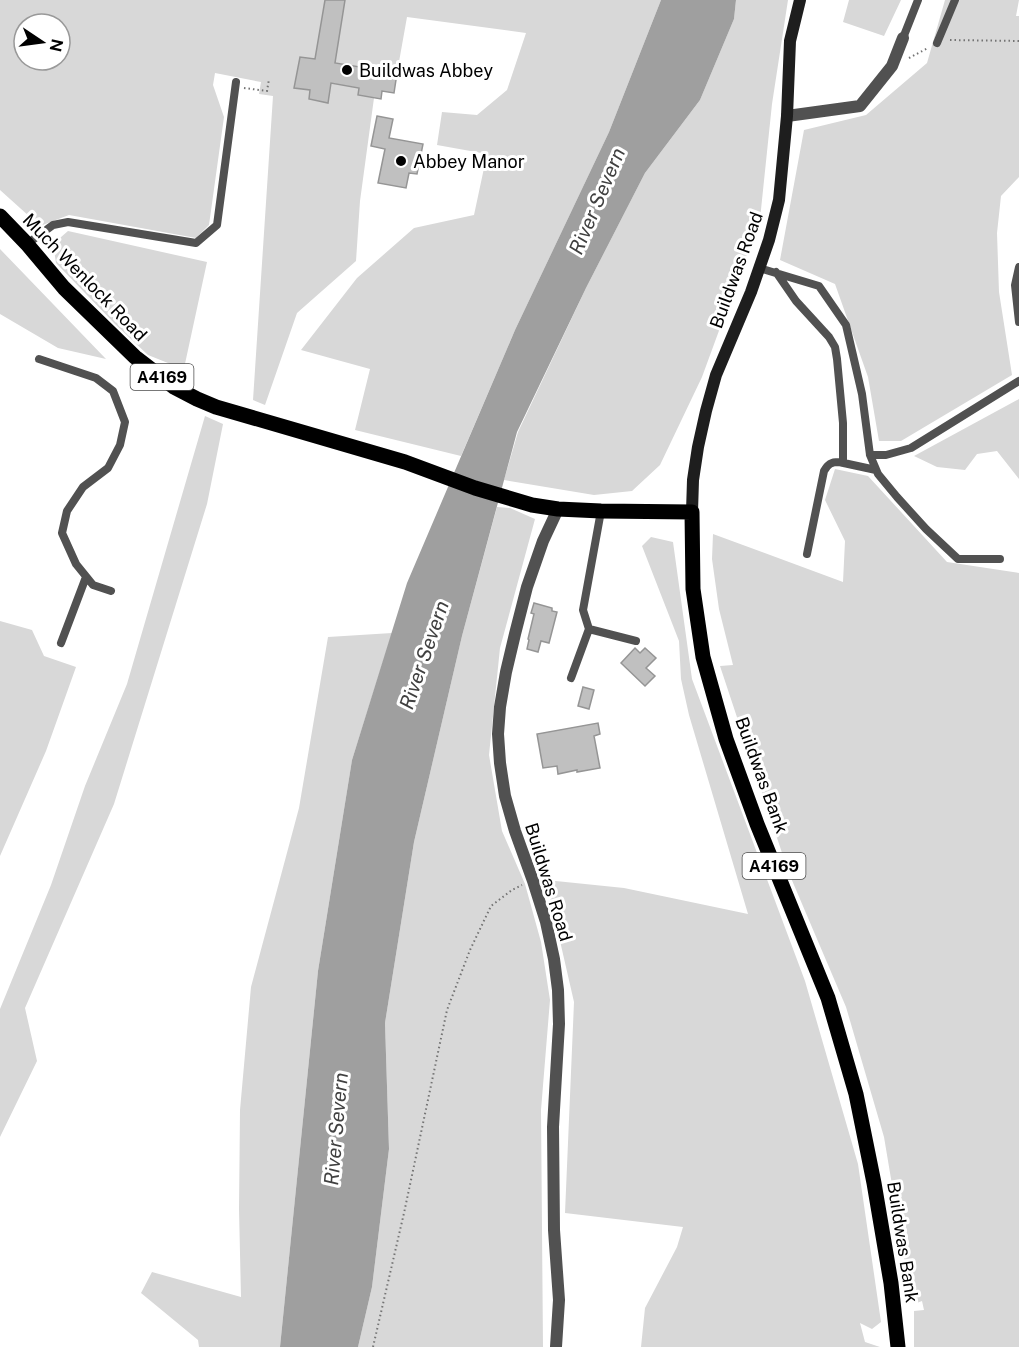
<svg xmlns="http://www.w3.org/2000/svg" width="1019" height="1347" font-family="'Public Sans',sans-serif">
<rect width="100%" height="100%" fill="#fff"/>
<path fill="#d8d8d8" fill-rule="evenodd" d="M0,0H661L609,132L515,330L461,456L355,430L370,369L301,350L357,278L414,228L474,215L487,154L437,145L442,112L477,115L507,90L526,33L407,17L397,73L335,63L330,79L331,83L359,88L374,98L360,201L356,261L297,313L265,405L253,400L273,96L259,94L261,82L215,73L213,85L224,117L209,225L196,238L69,215L40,226L0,190ZM24,24H60V60H24Z
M736,0H788L772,104L760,219L702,377L660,465L632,491L594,495L504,480L518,432L586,288L645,173L700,100L734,19Z
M849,0H901L884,36L843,22Z
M945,0H1019L1016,16H1019V177L1001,196L997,233L999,292L1012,375L901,441H879L868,377L835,284L780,260L804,130L866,115L927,63Z
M68,231L207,262L183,373L168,363L148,355L115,324L56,263L53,244Z
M0,249L106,359L58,348L0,314Z
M1019,399V479L997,451L977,454L965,470L937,467L914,456Z
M205,416L223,424L207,504L114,804L25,1008L37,1061L0,1137V1009L51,885L85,786L127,684Z
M835,469L868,476L947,562L1019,573V1347H914V1311L924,1310L922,1301L914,1304L911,1298L884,1137L846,1007L788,871L720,666L733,665L719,609L712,559L713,534L843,582L845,541L825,500Z
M497,507L510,508L535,519L500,648L489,755L502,831L525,884L541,942L550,1000L541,1110L543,1347H358L372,1287L389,1149L385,1023L414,842L462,636Z
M651,537L673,542L692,679L805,981L858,1164L881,1322L872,1329L860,1323L865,1342L880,1347H641L645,1308L677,1247L683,1227L565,1213L574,1002L546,880L624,888L748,914L689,715L681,679L679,641L642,546Z
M0,621L32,630L44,656L76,667L46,751L0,856Z
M392,633L352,760L318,971L280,1347H199L198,1340L141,1293L152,1272L241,1297L239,1209L240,1110L251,987L299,808L328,637Z"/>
<path fill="#9f9f9f" d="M661,0H736L734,19L700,100L645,173L586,288L517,432L462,636L414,842L385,1023L389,1149L372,1287L358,1347H280L318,971L352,760L407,583L515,330L609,132Z"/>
<path fill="#c0c0c0" stroke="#959595" stroke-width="1.5" d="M325,0H345L335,63L397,73L394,93L382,91L381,99L358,95L359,88L331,83L328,103L309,99L310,90L294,88L300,57L315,59Z
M377,116L393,119L389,138L423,144L417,174L409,173L406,188L378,183L385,149L371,146Z
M534,603L552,608V611L557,612L549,643L541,641L538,652L527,649L529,640L528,639L534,614L531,613Z
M635,648L640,653L645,648L656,658L646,668L655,676L645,686L621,663Z
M583,687L594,690L589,709L578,706Z
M598,723L600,734L594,736L600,768L577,772V770L558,774L557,766L543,768L537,734Z"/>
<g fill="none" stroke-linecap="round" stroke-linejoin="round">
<path stroke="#737373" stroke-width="2" stroke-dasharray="1.5 3" stroke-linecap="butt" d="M950,40L1019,41
M909,58L928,48
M244,88L267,91L269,79
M373,1347L404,1213L447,1010L470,950L491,906L512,890L522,885"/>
<path stroke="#515151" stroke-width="8" d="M903,38L918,0
M937,43L955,0
M27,244L53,225L68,222L196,243L217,225L236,82
M1019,267L1015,285L1019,322
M759,268L819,286L846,325L862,394L870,455H886L911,448L1019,381
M776,272L796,301L829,337L835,347L837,359L843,423V463
M39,359L96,378L113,391L125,422L120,445L108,468L83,487L67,511L62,533L76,564L93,585L111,591
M870,455L878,474L897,497L926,529L958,559H1000
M601,511L583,610L589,629L636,641
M807,554L824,471C828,464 831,462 839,462L876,470
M61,643L86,577
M571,678L589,629"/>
<path stroke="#515151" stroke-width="12" d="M787,116L860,106L892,66L903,38"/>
<path stroke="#515151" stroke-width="12" d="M556,1347L559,1300L554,1230L553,1127L559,1024L558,990L554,959L546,922L533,881L515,831L505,796L500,763L498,734L500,707L506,672L515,634L527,587L543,541L558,509"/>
<path stroke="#1e1e1e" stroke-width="12" d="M692,512L693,480L698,447L706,411L716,375L751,292L769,240L779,200L787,116L790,41L800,0"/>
<path stroke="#000" stroke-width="15" d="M0,216L27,244L64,288L135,357L174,387L197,399L216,407L405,462L475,488L532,505L558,509L601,511L692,512L693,589L703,657L726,739L757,824L828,998L856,1094L874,1183L891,1283L898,1347"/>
</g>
<g fill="#000" stroke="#fff" stroke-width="2">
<circle cx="347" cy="70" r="6"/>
<circle cx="401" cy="161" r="6"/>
</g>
<g text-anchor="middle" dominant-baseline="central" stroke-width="6" stroke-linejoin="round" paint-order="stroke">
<g fill="#fff" stroke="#4c4c4c" stroke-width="1.5">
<rect x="130.5" y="364" width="63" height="26" rx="4.5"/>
<rect x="742.5" y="853" width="63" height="26" rx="4.5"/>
</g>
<g font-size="16" font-weight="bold" fill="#000">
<text x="162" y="377">A4169</text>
<text x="774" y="866">A4169</text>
</g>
<g font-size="18" fill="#000" stroke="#fff" text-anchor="start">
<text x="359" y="70">Buildwas Abbey</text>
<text x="413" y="161">Abbey Manor</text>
</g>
<g font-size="18" fill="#000" stroke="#fff">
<text transform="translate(736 270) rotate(-70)">Buildwas Road</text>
<text transform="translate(85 277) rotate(46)">Much Wenlock Road</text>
<text transform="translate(762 775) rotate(70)">Buildwas Bank</text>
<text transform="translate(549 882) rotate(73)">Buildwas Road</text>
<text transform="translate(903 1242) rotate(81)">Buildwas Bank</text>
</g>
<g font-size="20" font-style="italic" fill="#404040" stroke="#fff">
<text transform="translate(597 201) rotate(-67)">River Severn</text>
<text transform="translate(424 655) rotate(-71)">River Severn</text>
<text transform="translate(336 1129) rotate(-85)">River Severn</text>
</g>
</g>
<g transform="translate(42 42) rotate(103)"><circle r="28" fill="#ffffff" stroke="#999999" stroke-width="1.5"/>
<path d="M0-4.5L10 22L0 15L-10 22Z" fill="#000000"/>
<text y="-9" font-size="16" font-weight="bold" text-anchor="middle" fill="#000000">N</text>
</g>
</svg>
